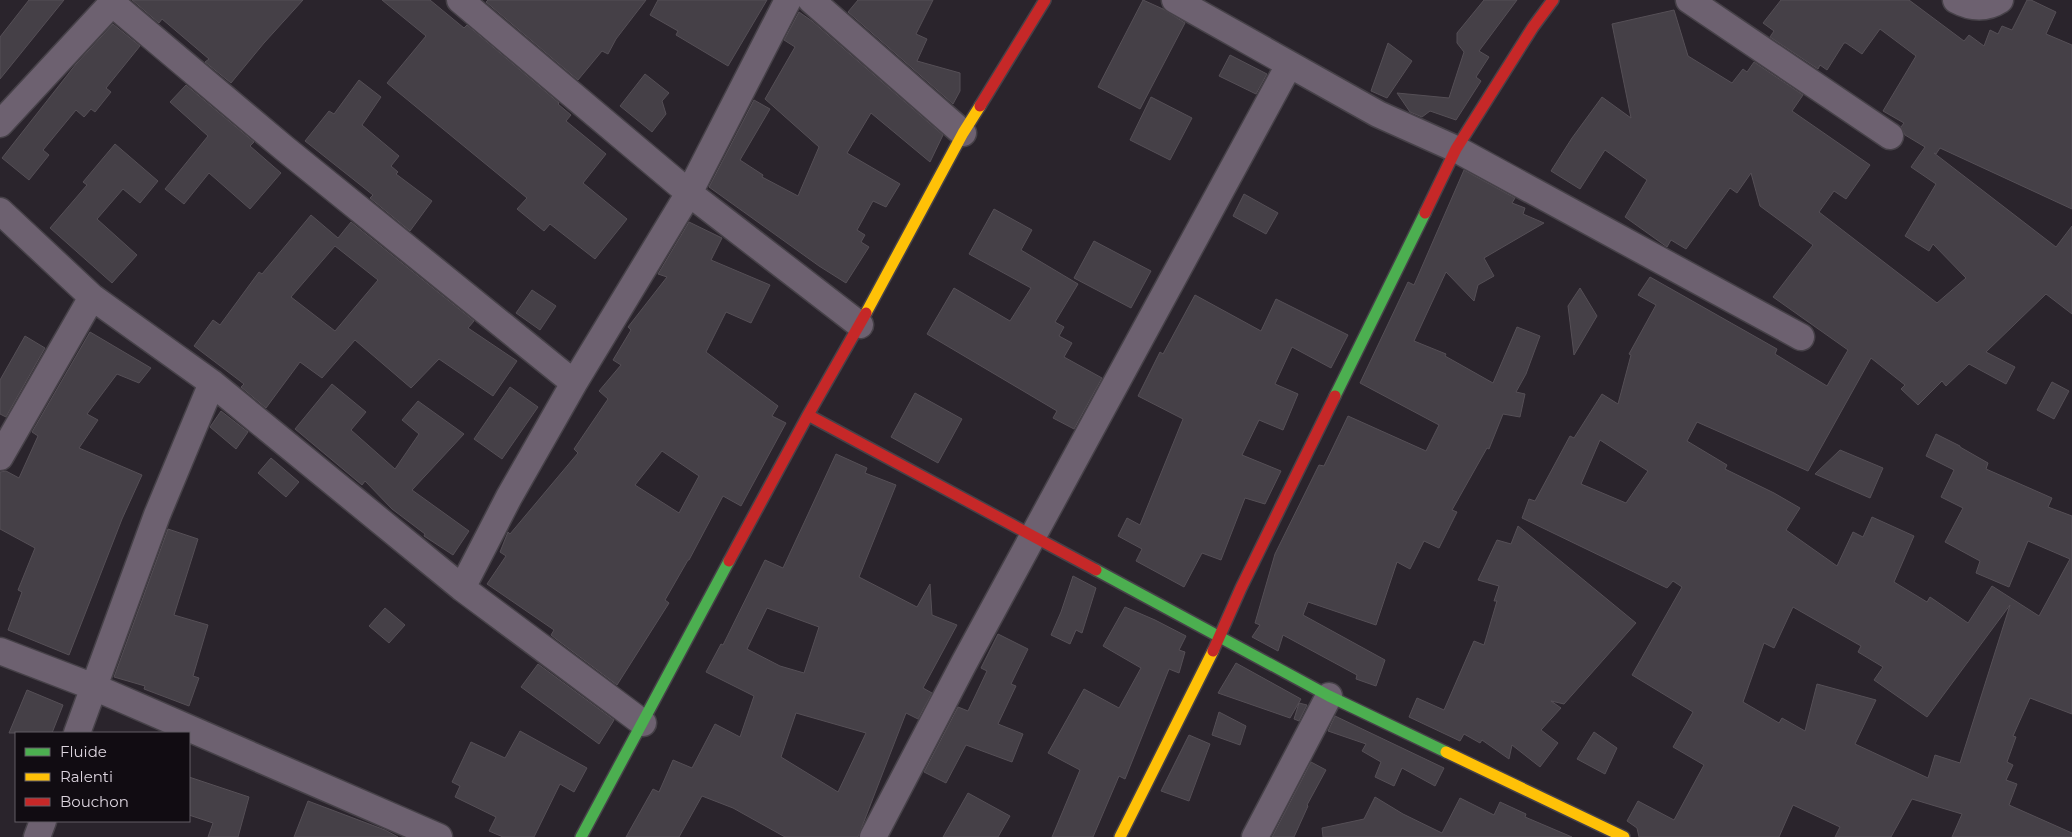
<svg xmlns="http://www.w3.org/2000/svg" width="2072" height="837" font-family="Montserrat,sans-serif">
<rect width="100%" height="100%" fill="#2a242c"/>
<path fill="#454047" stroke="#554f56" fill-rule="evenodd" d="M29,0H64L0,79V37Z
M132,0H303L264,43L231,83L205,62L209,59L162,19L159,23Z
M382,0H430L464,28L467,25L559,103L558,104L571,115L566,121L606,154L583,183L627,219L595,259L550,224L544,231L517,209L527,198L387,83L426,36Z
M488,0H646L616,39L608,54L602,51L578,80L486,2Z
M658,0H767L728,66L676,35L678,31L650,15Z
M858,0H933L916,34L927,39L917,61L960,73V91L953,104L848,12Z
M1143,0L1163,9L1185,23L1140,109L1098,87Z
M1484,0H1517L1479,51L1489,57L1476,77L1481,81L1456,120L1430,111L1422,117L1410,112L1397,93L1449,98L1464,52L1457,43V33Z
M1781,0H1909L1964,41L1969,35L1984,46L1990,30L1998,34L2002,26L2012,30L2027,0H2031L2056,12L2046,34L2072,45V209L1940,148L1936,154L1934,153L2056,247L2072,226V314L2046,294L1986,352L2015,367L2006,384L1969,364L1946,386L1942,381L1918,405L1901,389L1905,385L1871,358L1808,471L1697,422L1687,441L1727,465L1725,469L1774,493L1800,508L1786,530L1837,566L1853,532L1863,537L1872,517L1914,536L1894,582L1927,602L1930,597L1968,623L1992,586L2039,616L2070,559L2028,541L2009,587L1976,573L1980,561L1945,542L1963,508L1941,497L1954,470L1926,456L1936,434L1960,446V447L1988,463L1986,469L2052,498L2048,507L2072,516V714L2030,698L2013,736L2016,737L2007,762L2013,765L2006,780L2017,784L2009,805L2072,833V837H1952L1962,814L1912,799L1891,837H1835L1840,827L1793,805L1779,837H1639L1637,828L1627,821L1638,801L1674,820L1704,765L1673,747L1693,712L1632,675L1682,587L1673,581L1667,588L1522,518L1529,499L1535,501L1570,436L1574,438L1602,394L1618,404L1631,355L1629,354L1656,305L1638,295L1650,277L1777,349L1775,354L1827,386L1848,350L1773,297L1813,245L1760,206L1751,173L1737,193L1730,188L1686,249L1671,240L1667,247L1625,217L1647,180L1605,150L1580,189L1551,171L1572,138L1602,97L1631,118L1612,24L1674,10L1688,56L1732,83L1743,69L1747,72L1754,62L1803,95L1792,111L1870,165L1846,199L1834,191L1819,212L1937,303L1966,278L1933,244L1929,251L1905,236L1936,184L1911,167L1925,147L1905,135L1901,127L1904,123L1883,111L1916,56L1880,29L1862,54L1846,43H1844L1827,70L1820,65L1818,69L1770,37L1774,31L1763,23ZM1600,440L1648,471L1626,503L1581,484ZM2010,605L1960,763L1935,755L1928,778L1855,744L1876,700L1817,684L1805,731L1782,718L1779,723L1743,702L1764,643L1774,648L1793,607L1861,646L1858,652L1883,667L1874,680L1927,717Z
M799,12L812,21L943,135L930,162L871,113L847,153L900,184L886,207L873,201L857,230L865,235L861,242L869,247L846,283L819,266L709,187L754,100L770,109L740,160L763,175L762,177L798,196L819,147L765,99L795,47L784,40Z
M113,24L140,46L106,88L111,92L95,112L91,109L84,117L76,110L43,150L49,155L29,180L2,158L76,64Z
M1388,43L1412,61L1387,98L1371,91Z
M1230,55L1267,74L1256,94L1219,76Z
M645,74L669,93L662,101L666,114L652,132L620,106Z
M359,80L381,97L362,125L399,156L391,166L398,172L396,174L432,201L410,231L370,198L373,195L305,141L329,111L334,114Z
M186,85L254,142L250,146L281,173L250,209L209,173L184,204L165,189L208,136L170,102Z
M1151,97L1192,118L1170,160L1130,140Z
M115,144L158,181L140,203L123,189L97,219L137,255L112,283L50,228L87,185L83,182Z
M1464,170L1515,198L1512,203L1525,208L1523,214L1544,223L1484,258L1494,276L1478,285L1474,301L1446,272L1414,341L1446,354L1445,356L1493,383L1517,327L1540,336L1526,374L1516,392L1525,394L1520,417L1503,414L1489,449L1487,448L1452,510L1457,512L1439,548L1424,541L1410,569L1397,562L1376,625L1308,602L1303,615L1385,660L1376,686L1356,679L1357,675L1283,635L1278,651L1252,637L1260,625L1255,623L1275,554L1319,465L1324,466L1348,416L1426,451L1439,425L1360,383L1408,282L1414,285Z
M1244,194L1278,213L1266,234L1233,216Z
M994,209L1032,230L1021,250L1078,284L1055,322L1064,327L1059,336L1072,343L1064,357L1102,378L1074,429L1053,418L1057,411L927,334L954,288L1010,321L1031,288L969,254Z
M311,215L338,238L351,222L474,321L468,328L517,361L493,396L439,359L411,388L355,340L322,378L300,362L266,408L241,387L244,384L194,346L213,320L220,325L259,272L262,274ZM335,246L378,280L335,331L291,297Z
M689,222L722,238L711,260L770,285L751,323L726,312L706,352L778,406L772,416L786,423L741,506L723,496L689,560H688L665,600L669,603L617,685L556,639L551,635L554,630L487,584L506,556L500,552L508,532L510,534L578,453L574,449L608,399L599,391L621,365L613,360L631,330L628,327L667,277L658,274ZM662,451L699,476L679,513L635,485Z
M1094,241L1151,271L1131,308L1074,278Z
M1580,288L1597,316L1574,355L1568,306Z
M532,290L556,306L540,330L516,313Z
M1195,295L1261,331L1276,299L1348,335L1331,368L1292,347L1275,384L1298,394L1283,430L1259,420L1242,455L1281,471L1265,504L1245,498L1221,560L1202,553L1184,587L1136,561L1142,549L1118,536L1127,518L1140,525L1183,419L1138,396L1160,352L1163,354Z
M90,332L151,368L139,383L117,374L87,414L98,420L79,448L142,475L122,519L69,655L8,630L22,592L18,590L35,548L0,529V472L6,471L19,478L38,436L32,432Z
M25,336L45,348L6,417L0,414V380Z
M2052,382L2069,391L2054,419L2037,410Z
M332,384L366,412L351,430L395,469L419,434L402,420L418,401L464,434L412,490L469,531L453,555L424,536L425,534L392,509L365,481L362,485L295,429Z
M510,387L538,407L502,459L474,439Z
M915,393L962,419L938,463L891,437Z
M221,411L248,432L236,449L210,427Z
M1840,450L1883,468L1870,498L1815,474Z
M836,454L867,468L865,473L896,485L859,577L917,607L930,584L932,615L957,625L923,688L932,693L918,719L906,713L858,837H785L733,808L702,796L679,837H626L653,789L659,792L673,760L692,768L715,724L740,737L754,696L706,672L721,644L723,645L765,560L783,568ZM767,608L819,627L804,673L780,666L747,649ZM796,713L866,733L838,792L781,757Z
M271,458L299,482L286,497L258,473Z
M1518,526L1636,623L1564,704L1551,701L1561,708L1541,730L1558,743L1540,767L1512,745L1509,759L1482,740L1480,743L1464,734L1460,741L1409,717L1417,698L1444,710L1474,641L1484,645L1497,601H1494L1499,586L1478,580L1497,540L1511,544Z
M168,529L198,539L174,615L208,625L193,676L199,678L189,706L144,689L145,686L114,677Z
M1073,576L1096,588L1082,633L1076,630L1070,644L1051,635L1061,612Z
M1125,607L1155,620L1186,636L1179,650L1185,652L1179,673L1169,669L1125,779L1119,776L1093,837H1052L1080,770L1048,753L1084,689L1119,708L1141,668L1103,646Z
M385,608L405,625L389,643L369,626Z
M998,634L1028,649L1011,684L1016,686L998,724L1023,734L1012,762L966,745L946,783L924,772L958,707L968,711L987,671L981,668Z
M1236,663L1301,699L1290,718L1218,693Z
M538,664L614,720L599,744L521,687Z
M27,690L63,705L52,733H9Z
M1299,703L1307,705L1299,721L1294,719Z
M1219,712L1246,726L1240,745L1212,735Z
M1335,716L1444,768L1435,786L1402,768L1394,786L1375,777L1381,762L1362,751L1366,744L1328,731Z
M520,731L587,768L574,792L560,784L534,837H503L489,831L496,817L455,797L460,786L452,782L471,742L505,758Z
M1594,732L1617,748L1605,774L1577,759Z
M1189,735L1210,744L1189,801L1161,791Z
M1311,762L1326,770L1307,805L1308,806L1294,837H1272Z
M189,777L249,797L238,837H208L213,823L189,815Z
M968,793L1010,816L998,837H943Z
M1375,797L1403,814L1442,833L1460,798L1494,815L1500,802L1526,814L1525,817L1572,837H1323L1322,828L1364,819Z
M308,801L385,830L398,837H294Z"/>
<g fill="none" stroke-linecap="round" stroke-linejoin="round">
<defs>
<path id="street" d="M460,0L689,193L860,325
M811,0L963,133
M1175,0L1378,114L1456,149L1801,337
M1689,0L1890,136
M1956,0C1971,8 1986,9 2000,0
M112,3L284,148L574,383
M0,124L115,0
M0,211L92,297L212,383L462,588L643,723
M0,457L92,297
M462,588L509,497L574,383L689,193L788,0
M0,651L94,687L439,837
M77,733L157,515L212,383
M37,837L43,821
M873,837L964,663L1289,65
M1255,837L1329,696"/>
<path id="fast" d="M1335,396L1425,213
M1096,570L1329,696L1446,752
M581,837L729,561"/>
<path id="slow" d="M866,313L963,133L980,106
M1446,752L1624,837
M1120,837L1213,651"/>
<path id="jam" d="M980,106L1045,0
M1425,213L1456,149L1533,27L1553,0
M808,415L1096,570
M729,561L808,415L866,313
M1213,651L1241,588L1335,396"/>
</defs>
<use href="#street" stroke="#464148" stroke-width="29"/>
<use href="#fast" stroke="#464148" stroke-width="14"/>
<use href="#slow" stroke="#464148" stroke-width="14"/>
<use href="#jam" stroke="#464148" stroke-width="14"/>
<use href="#street" stroke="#6d6170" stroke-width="26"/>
<use href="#fast" stroke="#4caf50" stroke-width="11"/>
<use href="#slow" stroke="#ffc107" stroke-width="11"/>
<use href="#jam" stroke="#c62828" stroke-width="11"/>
</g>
<rect x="15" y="732" width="175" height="90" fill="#110c12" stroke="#625c64"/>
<rect x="25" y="748" width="25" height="8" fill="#4caf50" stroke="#625c64"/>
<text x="60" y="757" font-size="15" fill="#dcd4de">Fluide</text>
<rect x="25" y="773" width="25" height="8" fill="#ffc107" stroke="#625c64"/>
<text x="60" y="782" font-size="15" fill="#dcd4de">Ralenti</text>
<rect x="25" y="798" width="25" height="8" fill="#c62828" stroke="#625c64"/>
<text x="60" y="807" font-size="15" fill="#dcd4de">Bouchon</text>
</svg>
